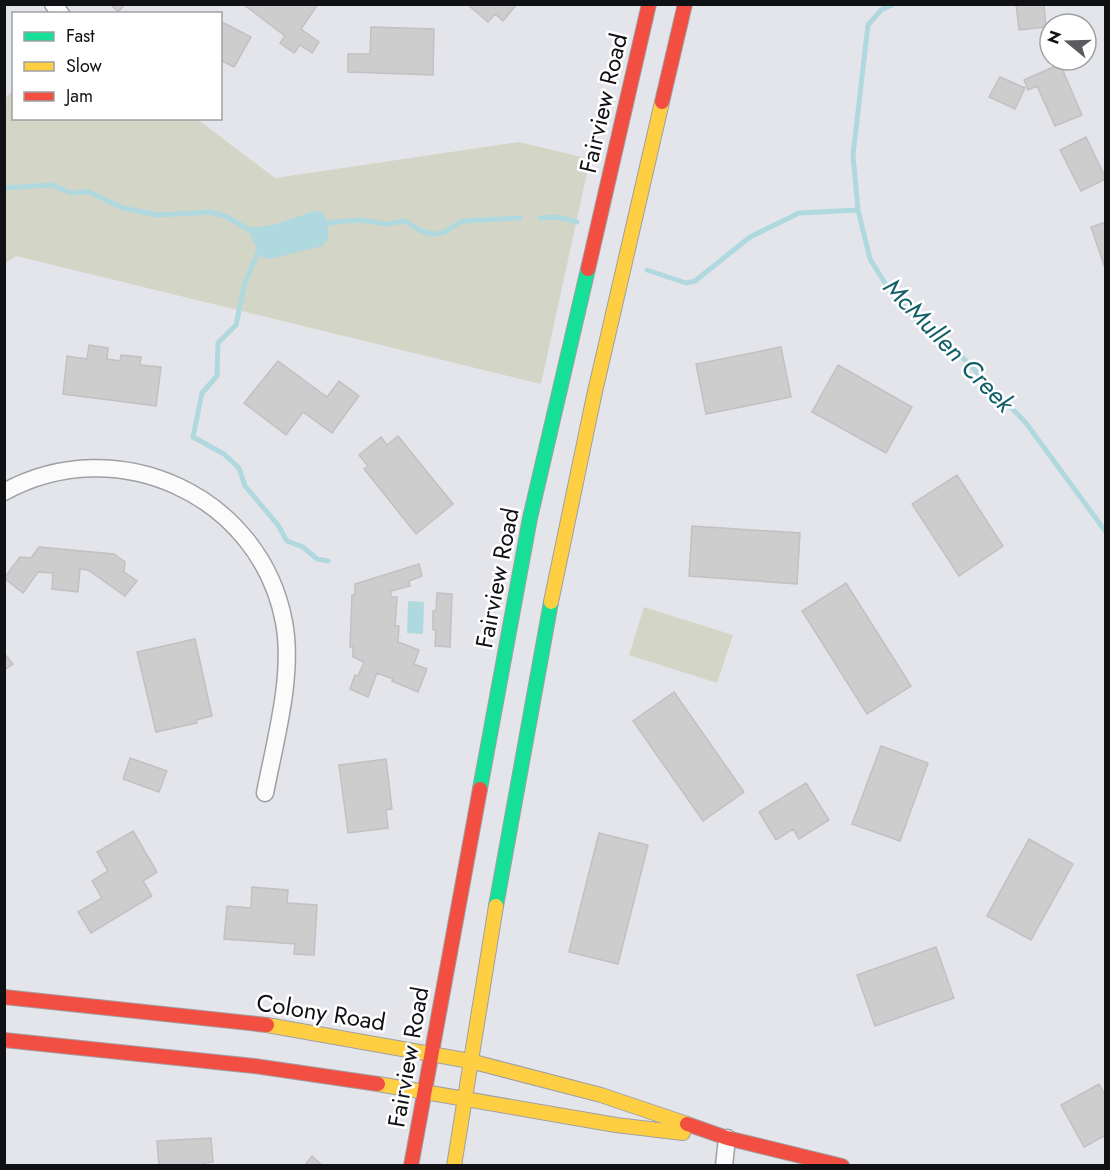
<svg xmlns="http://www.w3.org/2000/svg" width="1110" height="1170" font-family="Jost,sans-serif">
<rect width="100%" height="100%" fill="#e4e5ea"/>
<path fill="#d3d6c7" d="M13,91L14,118L197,119L275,178L519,142L590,159L541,384L16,256L5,264L4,99Z
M644,607L733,635L717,683L629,655Z"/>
<path fill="#b0d8df" d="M314,211L324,213L328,224V239L322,246L270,259L261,257L247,228L273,225Z
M408,601L424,602L423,634L407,633Z"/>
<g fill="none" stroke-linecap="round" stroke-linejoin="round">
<path stroke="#b0d8df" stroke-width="5" d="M894,4L881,10L868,25L853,155L858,210L870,259L890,291L921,324L960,355L1026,423L1106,532
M4,188L51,185L71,193L89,192L123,208L157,215L211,212L227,217L253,232
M540,218L559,217L577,222
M322,225L334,222L360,220L387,224L405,221L421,231L432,234L443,233L462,221L520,218
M261,246L245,282L236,325L218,343L217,376L202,393L193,437L224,454L239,468L245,486L278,525L287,541L303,547L317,559L328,561
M647,270L686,283L695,281L750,237L799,213L858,210"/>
</g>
<path fill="#cecdce" stroke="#c2c0c2" stroke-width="1.5" d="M110,4H125L118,12Z
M243,4H318L301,29L319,42L312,53L300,45L294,53L280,43L285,36Z
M467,4H517L503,21L495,14L488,22Z
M1016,4H1044L1046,27L1019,30Z
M220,21L251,37L234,67L220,60Z
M371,27L434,29L433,75L348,72V54H370Z
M1060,64L1082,115L1055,126L1037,86L1028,90L1024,80Z
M1000,77L1025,88L1015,109L989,97Z
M1086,137L1106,179L1081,191L1060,150Z
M1106,222V271L1091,227Z
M89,345L108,348L107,359L120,361L121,355L141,357L140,365L161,367L156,406L63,394L67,356L87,359Z
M781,347L791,397L706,414L696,364Z
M278,361L327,397L339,381L359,396L332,433L303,412L286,435L244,403Z
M838,365L912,407L886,453L812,412Z
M398,436L453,504L416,534L364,469L368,466L359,455L381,437L387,445Z
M957,475L1003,546L959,576L912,504Z
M692,526L800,533L797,584L689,576Z
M39,547L114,554L125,562L124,572L137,581L125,596L88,570L80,569L78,592L52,589L53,573L38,572L23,593L4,578L20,557L31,558Z
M419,564L422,576L409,581L410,586L391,591V597H397L395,626H399L398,642L419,650L414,664L427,669L418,692L392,681L393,679L377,673L368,697L350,689L355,675L358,676L364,662L353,657V647H350L352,595H355V584Z
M846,583L911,686L867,714L802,611Z
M437,593L452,594L450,647L435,646L436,630H433V611H436Z
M195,639L212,716L196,720L197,723L156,732L137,652Z
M4,653L13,664L4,670Z
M674,692L744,792L703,821L633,721Z
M881,746L928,763L900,841L852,824Z
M130,758L167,771L159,792L123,779Z
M386,759L392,809L386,810L388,828L348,833L339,765Z
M806,783L829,820L799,839L793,829L776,840L759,812Z
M133,831L157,872L143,881L152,896L91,933L78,912L102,898L92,881L108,871L97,852Z
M599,833L648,845L618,964L569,952Z
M1029,839L1073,864L1031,940L987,916Z
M252,887L288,890L287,903L317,905L314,955L294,954L295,944L224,939L227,906L251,908Z
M936,947L954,998L875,1026L857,975Z
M1099,1084L1106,1097V1135L1084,1147L1061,1105Z
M211,1138L213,1162L204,1163V1166H159L157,1141Z
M312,1156L323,1166H304Z"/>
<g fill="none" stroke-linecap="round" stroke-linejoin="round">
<defs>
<path id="street" d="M53,4L61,14
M4,492C117,430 260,495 284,622C294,675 275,741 265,793
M724,1166L727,1138"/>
<path id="fast" d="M480,789L530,518L588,269
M496,906L551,602"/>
<path id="slow" d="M551,602L594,396L662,102
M267,1025L470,1061L601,1095L687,1124
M378,1084L616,1125L683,1133
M454,1166L496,906"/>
<path id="jam" d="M662,102L685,4
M588,269L649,4
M4,997L267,1025
M4,1040L254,1066L378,1084
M687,1124L727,1138L842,1166
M411,1166L480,789"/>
</defs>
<use href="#street" stroke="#9fa0a4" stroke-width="19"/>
<use href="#fast" stroke="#9fa0a4" stroke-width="16"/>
<use href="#slow" stroke="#9fa0a4" stroke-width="16"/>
<use href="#jam" stroke="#9fa0a4" stroke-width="16"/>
<use href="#street" stroke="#fbfbfc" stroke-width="16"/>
<use href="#fast" stroke="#16e098" stroke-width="14"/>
<use href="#slow" stroke="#ffcf43" stroke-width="14"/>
<use href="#jam" stroke="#f24e42" stroke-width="14"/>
</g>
<g text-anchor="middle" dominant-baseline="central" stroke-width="5" stroke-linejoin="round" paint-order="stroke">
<g font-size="24" fill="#101114" stroke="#fff">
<text transform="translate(603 103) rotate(-77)">Fairview Road</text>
<text transform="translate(497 578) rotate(-79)">Fairview Road</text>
<text transform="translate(321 1012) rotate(9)">Colony Road</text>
<text transform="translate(408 1057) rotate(-80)">Fairview Road</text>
</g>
<g font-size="26" font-style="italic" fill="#125f68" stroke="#fff">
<text transform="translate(949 345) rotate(46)">McMullen Creek</text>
</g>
</g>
<rect width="1110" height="1170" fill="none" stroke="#101114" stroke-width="12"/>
<rect x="12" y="12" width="210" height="108" fill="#ffffff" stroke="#9fa0a1" stroke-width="1.5"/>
<rect x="24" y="32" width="30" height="9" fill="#16e098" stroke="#9fa0a1" stroke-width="1.5"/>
<text x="66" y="42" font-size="18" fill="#101114">Fast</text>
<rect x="24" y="62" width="30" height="9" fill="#ffcf43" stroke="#9fa0a1" stroke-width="1.5"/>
<text x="66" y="72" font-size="18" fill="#101114">Slow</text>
<rect x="24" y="92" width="30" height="9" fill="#f24e42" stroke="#9fa0a1" stroke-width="1.5"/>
<text x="66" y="102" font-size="18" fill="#101114">Jam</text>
<g transform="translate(1068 42) rotate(289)"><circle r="28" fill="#ffffff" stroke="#9fa0a1" stroke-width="1.5"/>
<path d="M0-4.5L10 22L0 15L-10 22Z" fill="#5a5b5f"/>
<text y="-9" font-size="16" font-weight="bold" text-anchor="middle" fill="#101114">N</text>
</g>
</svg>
